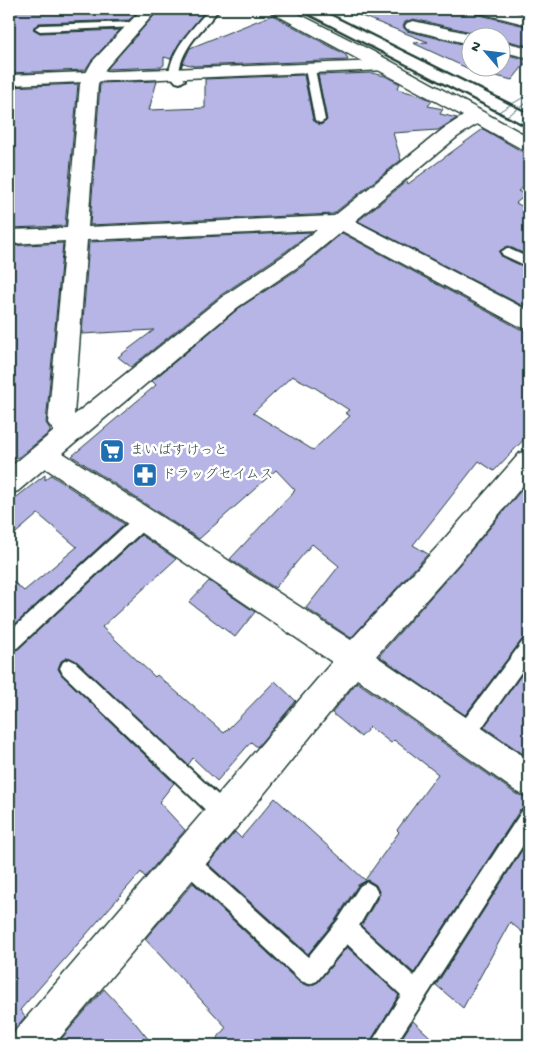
<svg xmlns="http://www.w3.org/2000/svg" width="538" height="1054" font-family="'Gochi Hand','Klee One',sans-serif">
<rect width="100%" height="100%" fill="#fff"/>
<filter id="ink" filterUnits="userSpaceOnUse"><feTurbulence type="fractalNoise" baseFrequency=".02" numOctaves="2"/><feDisplacementMap in="SourceGraphic" scale="10" xChannelSelector="R" yChannelSelector="G"/><feConvolveMatrix kernelMatrix="1 2 1 2 8 2 1 2 1" color-interpolation-filters="sRGB"/></filter>
<g filter="url(#ink)">
<path fill="#fff" d="M517,92L529,98V110L508,124L484,112Z"/>
<g fill="none" stroke-linecap="round" stroke-linejoin="round">
<path stroke="#527784" stroke-width="1" d="M529,94L500,111L499,114L505,117L525,104H529"/>
</g>
<path fill="#b7b4e6" stroke="#1f3d34" fill-rule="evenodd" d="M9,9H140L129,20L39,23L33,29L40,33L120,30L91,61L85,70L9,73Z
M160,9H207L183,38L171,59L164,57V65L161,67L107,69Z
M346,9H472L476,14L529,27V46L500,39V38H479L476,33L413,19L405,22L403,27L407,31L470,46V68H500V53L528,60L512,80L469,69L413,43L428,42L346,10Z
M272,15L346,55L348,60L194,66L183,63L190,48Z
M372,73L385,76L400,84L397,89L422,96L432,101L428,106L443,109L440,114L457,118L438,130L393,133L401,160L333,214L90,225L100,83L157,81L149,110L205,108V79L304,75L313,120L321,125L327,120L318,75Z
M78,84L65,226L9,228V87Z
M483,129L521,151L529,153V183L518,191L526,195L516,203L529,210V256L508,246L499,252L502,257L529,269V309L358,221L407,181L408,184Z
M311,232L285,252L221,295L131,367L118,357L154,330L82,334L89,242Z
M342,233L520,329L529,331V434L494,471L479,461L413,545L428,554L351,638L306,608L339,566L312,544L275,588L230,559L295,490L276,470L199,539L72,456L156,385L152,381L239,308L303,266ZM292,376L314,387L349,410L345,413L350,416L313,450L253,413Z
M63,243L46,423L50,429V432L19,457L9,459V246Z
M45,475V480L51,475L124,524L9,630V578L24,591L77,547L38,514L9,539V503Z
M529,481V637L522,640L465,715L379,656L459,565Z
M141,535L176,559L102,627L155,677L157,675L224,733L275,681L296,701L257,747L251,742L217,781L193,758L188,765L76,661L68,657L61,661L58,669L62,675L174,783L159,802L185,830L145,877L141,872L20,1010L25,1017L14,1030L9,1043V651L18,649Z
M209,581L255,612L235,637L189,602Z
M529,664V758L484,727Z
M357,682L516,794L529,798V806L520,810L414,973L361,926L380,894L376,885L368,880L358,885L336,919L308,954L208,864L235,832L241,838L275,798L365,880L399,832L397,830L438,774L394,740L391,743L370,727L361,737L332,713Z
M529,839V938L510,922L463,1008L436,985Z
M193,883L300,983L310,986L318,982L347,947L399,995L368,1045H212L226,1027L145,939Z
M104,989L132,1019L153,1045H56Z
M413,1021L439,1045H397Z"/>
<g fill="none" stroke-linecap="round" stroke-linejoin="round">
<defs>
<path id="lane" d="M209,9H219C203,30 182,46 179,73L185,80L180,83L176,82L169,74C172,47 193,29 209,9Z
M135,22L138,23V27L40,31L35,28L40,25Z
M310,66L315,69L325,120L320,123L315,120L305,69Z
M507,248L529,258V267L503,255L501,252Z
M143,513L149,515L151,520L149,525L17,648L9,649V632L137,515Z
M529,639V661L471,743L464,745L457,743L454,736L457,729L523,641Z
M69,659L75,662L232,808L235,815L232,822L225,825L218,822L63,674L60,668L63,662Z
M529,808V836L395,1045H370L401,995L347,944L317,981L309,984L301,981L180,868L177,861L180,854L187,851L194,854L308,957L338,920L360,886L367,882L374,886L378,893L359,926L414,976L522,811Z"/>
<path id="street" d="M142,9H158L106,68L98,84L88,227L334,216L443,129L463,116L271,12L269,9H289L372,51L529,137V151L522,149L477,124L457,137L355,221L529,311V329L521,327L342,231L302,264L238,307L63,453L351,640L438,546L520,453L529,450V478L458,564L376,656L529,760V796L517,792L357,679L237,827L54,1045H10L15,1031L332,662L45,468L18,491L9,494V468L54,431L48,423L65,241L9,244V230L67,228L80,84L92,62ZM317,230L286,254L222,297L74,415L87,240Z
M474,9H501L529,15V25L476,12Z
M413,21L476,35L477,38H470V44L407,29L405,26L407,23Z
M500,41L529,48V58L500,51Z"/>
<path id="secondary" d="M382,61L388,62L391,66L388,70L9,85V75Z"/>
</defs>
<use href="#lane" stroke="#1f3d34" stroke-width="4"/>
<use href="#street" stroke="#1f3d34" stroke-width="3"/>
<use href="#secondary" stroke="#1f3d34" stroke-width="3"/>
<use href="#lane" fill="#fff" fill-rule="evenodd"/>
<use href="#street" fill="#fff" fill-rule="evenodd"/>
<use href="#secondary" fill="#fff" fill-rule="evenodd"/>
<path stroke="#1f3d34" stroke-width="2.5" d="M297,9L529,128
M320,9L529,113"/>
</g>
</g>
<defs>
<symbol id="supermarket-square" viewBox="-11 -11 22 22"><rect x="-9" y="-9" width="18" height="18" rx="4" fill="#1f6fb2" stroke="#fff"/><path d="M-6-5.5h2.5l.6 2H6L4.5 2H-2.5L-4.4-4H-6ZM-1.5 3.2a1.3 1.3 0 1 0 .1 0ZM3 3.2a1.3 1.3 0 1 0 .1 0Z" fill="#fff"/></symbol>
<symbol id="pharmacy-square" viewBox="-11 -11 22 22"><rect x="-9" y="-9" width="18" height="18" rx="4" fill="#1f6fb2" stroke="#fff"/><path d="M-2-6h4v4h4v4h-4v4h-4v-4h-4v-4h4Z" fill="#fff"/></symbol>
</defs>
<g fill-rule="evenodd">
<use href="#supermarket-square" x="98" y="437" width="28" height="28"/>
<use href="#pharmacy-square" x="131" y="461" width="28" height="28"/>
</g>
<g text-anchor="middle" dominant-baseline="central" stroke-width="5" stroke-linejoin="round" paint-order="stroke">
<g font-size="14" fill="#1f3d34" stroke="#fff" text-anchor="start">
<text x="130" y="451">まいばすけっと</text>
<text x="162" y="475">ドラッグセイムス</text>
</g>
</g>
<rect width="538" height="1054" fill="none" stroke="#fff" stroke-width="30"/>
<rect x="15" y="15" width="508" height="1024" fill="none" stroke="#1f3d34" stroke-width="2" filter="url(#ink)"/>
<g transform="translate(486 52) rotate(298)"><circle r="24" fill="#ffffff" stroke="#a5b1ae"/>
<path d="M0-4L9 19L0 12L-9 19Z" fill="#1f6fb2"/>
<text y="-8" font-size="14" font-weight="bold" text-anchor="middle" fill="#1f3d34">N</text>
</g>
</svg>
